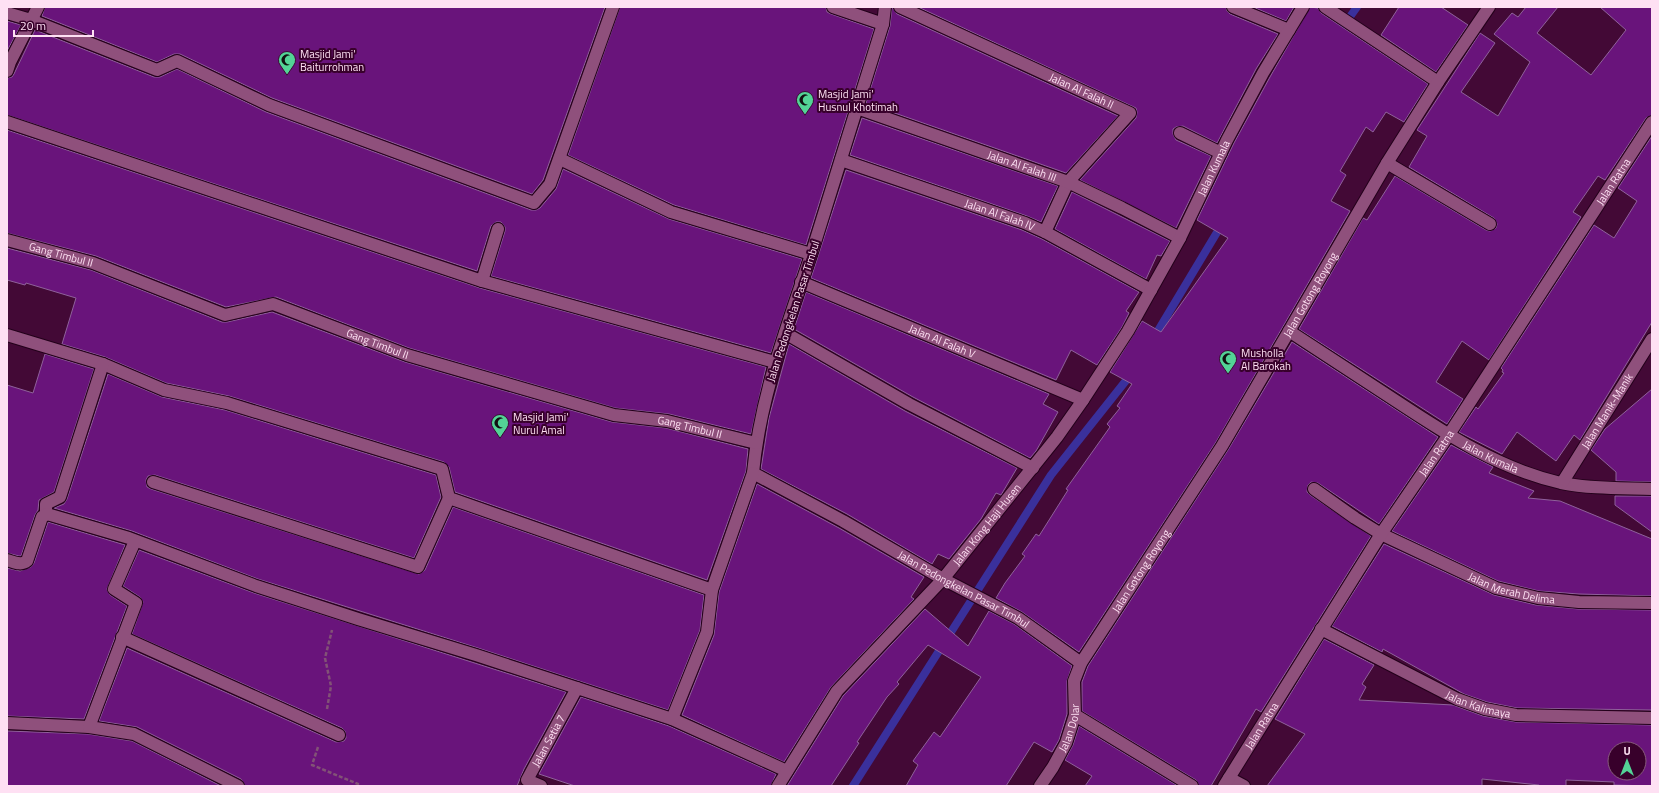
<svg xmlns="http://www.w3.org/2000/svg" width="1659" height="793" font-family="'Titillium Web',sans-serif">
<rect width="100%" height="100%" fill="#430936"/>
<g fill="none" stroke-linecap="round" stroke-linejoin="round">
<path stroke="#3a309c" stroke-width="8" d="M1336,36L1357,7
M1153,339L1222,224
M853,786L1051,475L1132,373"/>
</g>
<path fill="#69147b" stroke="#8f619b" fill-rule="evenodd" d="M45,7H605L543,180L532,194L272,98L180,54H174L157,62L42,16Z
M620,7H826L827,12L831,14L874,29L806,245L674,205L568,155Z
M892,7L897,14L1118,116L1066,173L866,103L890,26Z
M918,7H1226L1227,11L1230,14L1278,34L1256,69L1217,143L1183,126L1176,127L1173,129V134L1176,140L1211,156L1176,228L1080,180L1136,118L1137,112L1136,108Z
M1253,7H1294L1286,21Z
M1310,7L1318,8L1321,13L1428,84L1404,122L1386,112L1373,132L1366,127L1340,171L1346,175L1331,201L1350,211L1216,442L1079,652L1022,612L996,598L1005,583L1025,556L1022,554L1036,534L1039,536L1068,490L1066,489L1110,427L1107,424L1120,408L1117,406L1132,384L1110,372L1142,321L1161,332L1228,238L1197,220L1234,143L1270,77Z
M1399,7H1441L1468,25L1436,72L1381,35Z
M1526,7H1558L1537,33L1591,75L1626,30L1600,7H1652V115L1646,118L1605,180L1598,176L1573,212L1581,217L1489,360L1462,341L1436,382L1463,399L1447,424L1299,329L1363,218L1367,220L1395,176L1486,230L1490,231L1496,228L1497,224L1494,218L1409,167L1427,136L1417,130L1480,33L1495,43L1461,92L1498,116L1530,62L1494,34L1512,13L1518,17Z
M7,21L21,25L7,51Z
M35,30L154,77H160L177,69L266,112L531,210H536L540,208L556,189L563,169L669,219L802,259L771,353L491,276L505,231V227L501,222H496L491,226L477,271L7,115V78L12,77L14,74Z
M862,118L1058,186L1041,222L1027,216L850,155Z
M7,130L480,288L766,367L751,434L669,414L615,408L409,348L276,297L226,307L96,256L7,233Z
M1652,136V322L1580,440L1574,435L1556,461L1517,432L1502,454L1459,432L1476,407L1478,409L1504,373L1502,372L1503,370L1501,368L1594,225L1614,238L1637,201L1618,188Z
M846,170L1022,230L1042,239L1139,292L1126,311L1129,313L1122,327L1097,365L1071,350L1056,380L811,278Z
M1072,192L1170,241L1161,256L1157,255L1146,279L1055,229Z
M7,248L91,270L222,322H227L272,312L405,362L612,422L666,428L748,449L746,471L707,580L455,492L449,467L444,462L229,396L166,383L105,357L62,344L76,298L26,283L25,285L7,280Z
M806,292L1049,394L1043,404L1058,412L1036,451L1030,458L913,397L794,329Z
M1292,342L1438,437L1379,524L1318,483L1311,482L1308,485L1307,492L1310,495L1371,536L1261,712L1256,709L1211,786H1199L1196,780L1082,711V682L1088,666L1228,450Z
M789,344L905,411L1017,468L1001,495L996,493L981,519L949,559L938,554L932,564L847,514L761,469L769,418Z
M45,354L94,369L54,492L39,500L38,510L35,515L21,556H19L7,553V385L33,393Z
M108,374L162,397L225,410L436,475L441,497L414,558L155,475L148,476L146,480L147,487L151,489L419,574L425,570L453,507L704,595L700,630L668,710L478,648L258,579L132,531L54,508L64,504L67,499Z
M1652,389V482L1616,481V472L1591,450L1605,429Z
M1451,445L1493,467L1489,473L1534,491L1528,498L1560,501L1652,539V596L1579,594L1539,591L1498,581L1392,531Z
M757,484L839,528L924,577L911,597L914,599L831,687L784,762L682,715L714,635L719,592Z
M1615,496H1652V532L1615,505Z
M48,522L125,545L107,589L110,595L127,606L84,719L7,716V568L20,571L31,567L34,563Z
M1384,544L1494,595L1536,605L1578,609L1652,610V710L1517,708L1487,702L1464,694L1383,649L1382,652L1332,626Z
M139,550L254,593L566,692L524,769L517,786H245L241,779L137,727L99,721L127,648L336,742L344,741L346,738L345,731L342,728L132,634L143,602L140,597L123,586Z
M925,609L968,646L989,611L1014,624L1072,666L1067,681V714L1059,740L1052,752L1034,742L1006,786H906L918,765L913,761L934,732L940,737L981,677L928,645L897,682L899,684L887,697L857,742L859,743L831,786H787L843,696Z
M1324,639L1374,665L1362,684L1366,687L1359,700L1453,705L1483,716L1516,722L1652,725V786L1614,785V782L1566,780V786H1539V785L1482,779V786H1267L1305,734L1275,719ZM1615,749H1639V773H1615Z
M581,697L669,726L776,774L771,786H575L539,774Z
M1079,726L1178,786H1085L1092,776L1065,760L1073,745Z
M7,731L88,734L132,741L221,786H7Z"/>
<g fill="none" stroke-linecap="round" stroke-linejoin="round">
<defs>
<path id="lane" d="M1387,163L1490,224"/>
<g id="street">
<path d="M833,7L883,24"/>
<path id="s1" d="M885,7L883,24C860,100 836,176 812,252C788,324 760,396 753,473L843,521L943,579L1018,618L1081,663"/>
<path id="s2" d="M900,7L1130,113L1068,182L1045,232"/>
<path d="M1233,7L1289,30"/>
<path d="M1325,7L1438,82"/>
<path d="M7,13L31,20L157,70L177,61L269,105L534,203L550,184L613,7"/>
<path d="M7,71L10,62L38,7"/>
<path id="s3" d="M857,108L1068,182L1122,208L1180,238"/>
<path d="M7,122L482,281L775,362"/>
<path d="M1180,133L1221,153"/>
<path d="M560,159L671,212L811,254"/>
<path id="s4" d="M841,160L1025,223L1045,232L1151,290"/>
<path id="s5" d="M7,240L93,263L225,315L273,304L407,355L614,415L667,421L756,443"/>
<path d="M482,281L498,229"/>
<path id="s6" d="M801,282L1083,400"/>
<path id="s7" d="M1289,331C1324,354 1359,377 1393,399C1446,434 1499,469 1561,483C1591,489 1622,488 1652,489"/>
<path d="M785,333L909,404L1033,468"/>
<path d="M7,335L103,364L164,390L227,403L442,469L449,498L712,590"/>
<path d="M153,482L418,567L449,498"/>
<path id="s8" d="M1562,483L1652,339"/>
<path id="s9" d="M1314,489L1355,518L1381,534L1496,588L1538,598L1579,602L1652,603"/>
<path d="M46,514V504L60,497L103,364"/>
<path d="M7,560C14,562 21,566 27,561L42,517L47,514L129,538L256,586L358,619L476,655L672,719L787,771"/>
<path id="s10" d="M1321,629L1457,699L1485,709L1516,715L1652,718"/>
<path d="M122,637L339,735"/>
<path d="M1075,715L1192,786"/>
<path d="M672,719L707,632L712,590L753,473"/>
<path d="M7,723L89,727L134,734L238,786"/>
<path d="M89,727L136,603L114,589L135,541"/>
<path d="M1229,778L1244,786"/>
<path id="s11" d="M541,786L527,780L577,688"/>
<path id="s12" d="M778,786L837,691L943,579L1057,437L1083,400L1128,331L1180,238L1227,140L1263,73L1303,7"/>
<path id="s13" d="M1040,786L1053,767L1066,743L1075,715L1074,681L1081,663L1222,446L1387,163L1438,82L1489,7"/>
<path id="s14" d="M1224,786L1381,534L1448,436L1652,122"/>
</g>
</defs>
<use href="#lane" stroke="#23001a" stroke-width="14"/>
<use href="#street" stroke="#23001a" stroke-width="14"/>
<path stroke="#825276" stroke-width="2.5" stroke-dasharray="4 2" stroke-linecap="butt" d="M327,709L331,686L325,658L332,630
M318,747L312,765L358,784L357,786"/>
<use href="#lane" stroke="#8f507c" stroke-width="12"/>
<use href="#street" stroke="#8f507c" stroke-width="12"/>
</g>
<defs>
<symbol id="mosque-pin" viewBox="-11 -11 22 30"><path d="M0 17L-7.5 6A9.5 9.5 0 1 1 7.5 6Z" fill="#53d396" stroke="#38002b"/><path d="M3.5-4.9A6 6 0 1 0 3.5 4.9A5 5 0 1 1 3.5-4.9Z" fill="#111"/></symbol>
</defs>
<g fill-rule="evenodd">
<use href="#mosque-pin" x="277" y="50" width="20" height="27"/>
<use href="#mosque-pin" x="795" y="90" width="20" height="27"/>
<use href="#mosque-pin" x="1218" y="349" width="20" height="27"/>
<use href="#mosque-pin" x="490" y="413" width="20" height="27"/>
</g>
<g text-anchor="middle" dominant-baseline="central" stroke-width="4" stroke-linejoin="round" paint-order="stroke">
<g font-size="11" fill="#fee0f3" stroke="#38002b" text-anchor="start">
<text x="300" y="54">Masjid Jami'<tspan x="300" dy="13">Baiturrohman</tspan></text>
<text x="818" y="94">Masjid Jami'<tspan x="818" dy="13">Husnul Khotimah</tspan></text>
<text x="1241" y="353">Musholla<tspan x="1241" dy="13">Al Barokah</tspan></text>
<text x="513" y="417">Masjid Jami'<tspan x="513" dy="13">Nurul Amal</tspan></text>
</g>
<g font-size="11" fill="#fee0f3" stroke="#38002b">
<text stroke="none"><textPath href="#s2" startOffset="200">Jalan Al Falah II</textPath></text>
<text stroke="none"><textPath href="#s3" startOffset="175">Jalan Al Falah III</textPath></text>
<text stroke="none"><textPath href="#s12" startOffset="760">Jalan Kumala</textPath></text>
<text stroke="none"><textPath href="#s14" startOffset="719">Jalan Ratna</textPath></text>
<text stroke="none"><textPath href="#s4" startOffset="168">Jalan Al Falah IV</textPath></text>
<text stroke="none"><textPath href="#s5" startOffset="56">Gang Timbul II</textPath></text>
<text stroke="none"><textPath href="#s13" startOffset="567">Jalan Gotong Royong</textPath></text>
<text transform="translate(793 311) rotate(-72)">Jalan Pedongkelan Pasar Timbul</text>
<text stroke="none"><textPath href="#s6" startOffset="153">Jalan Al Falah V</textPath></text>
<text stroke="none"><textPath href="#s5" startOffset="392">Gang Timbul II</textPath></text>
<text stroke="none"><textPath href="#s8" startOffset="85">Jalan Manik-Manik</textPath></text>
<text stroke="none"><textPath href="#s5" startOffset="716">Gang Timbul II</textPath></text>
<text stroke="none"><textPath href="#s14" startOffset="395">Jalan Ratna</textPath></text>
<text stroke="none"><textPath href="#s7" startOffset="238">Jalan Kumala</textPath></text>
<text stroke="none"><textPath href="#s12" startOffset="336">Jalan Kong Haji Husen</textPath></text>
<text stroke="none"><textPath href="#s13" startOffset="243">Jalan Gotong Royong</textPath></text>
<text stroke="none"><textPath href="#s9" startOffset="223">Jalan Merah Delima</textPath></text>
<text stroke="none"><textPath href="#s1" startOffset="726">Jalan Pedongkelan Pasar Timbul</textPath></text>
<text stroke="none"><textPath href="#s10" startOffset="175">Jalan Kalimaya</textPath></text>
<text stroke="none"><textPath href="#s14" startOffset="71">Jalan Ratna</textPath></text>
<text stroke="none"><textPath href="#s13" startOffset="66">Jalan Dolar</textPath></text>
<text stroke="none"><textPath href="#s11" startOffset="60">Jalan Setia 7</textPath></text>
</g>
</g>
<rect width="1659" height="793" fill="none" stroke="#fee0f3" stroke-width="16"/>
<g transform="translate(1627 761)"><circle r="19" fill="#38002b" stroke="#875a7b"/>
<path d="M0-3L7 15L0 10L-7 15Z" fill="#53d396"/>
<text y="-6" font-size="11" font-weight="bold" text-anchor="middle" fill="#fee0f3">U</text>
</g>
<path d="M14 30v6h79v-6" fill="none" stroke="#fee0f3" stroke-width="2"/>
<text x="20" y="30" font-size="12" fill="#fee0f3" stroke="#38002b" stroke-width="3" paint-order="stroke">20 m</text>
</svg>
